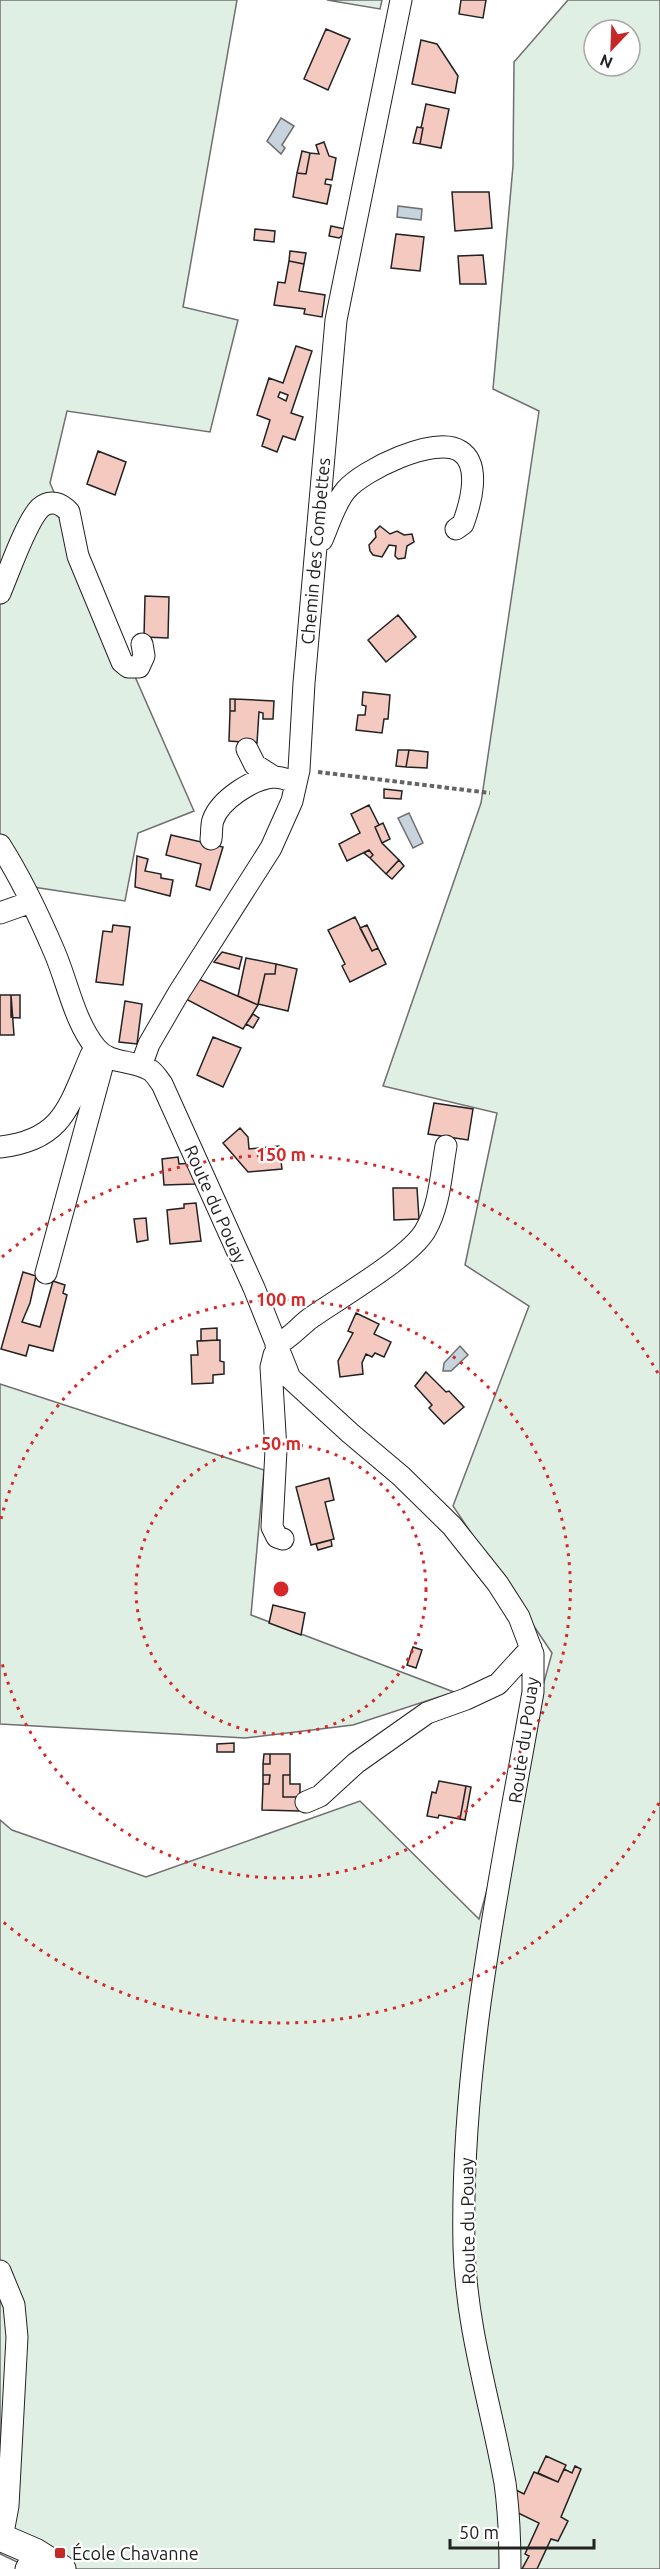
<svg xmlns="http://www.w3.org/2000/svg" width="660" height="2569" font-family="Ubuntu,sans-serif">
<rect width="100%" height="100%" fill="#fff"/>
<path fill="#e0efe3" stroke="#6f6f6f" stroke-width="1.5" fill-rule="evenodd" d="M0,0H237L183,307L238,320L210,432L67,411L50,483L194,811L138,833L125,901L33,887L0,834Z
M327,0H382L380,9Z
M568,0H660V2569H32L0,2554V1820L12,1830L146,1877L360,1801L479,1919L552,1653L453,1506L529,1306L465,1265L497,1113L383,1086L481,803L539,411L493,389L513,166L514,62ZM594,30H630V66H594Z
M0,1384L264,1470L251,1615L454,1692L353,1725L245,1738L0,1724Z"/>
<path fill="#c7d3dd" stroke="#6f6f6f" stroke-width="1.5" d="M281,118L294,126L282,145L285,148L281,154L267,141Z
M398,206L422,209L421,220L397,217Z
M409,813L423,843L413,848L398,818Z
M460,1346L468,1355L451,1371H443L444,1363Z"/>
<path fill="#f3c9c0" stroke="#222" stroke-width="1.5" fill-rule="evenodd" d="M461,0H486L483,18L459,14Z
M326,29L350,39L328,90L304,79Z
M421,40L437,44L458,76L455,93L412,84Z
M426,104L449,109L441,148L420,144L423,128H421Z
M417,127L423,128L420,144L413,143Z
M324,142L329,156L336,158L332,180L326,179L325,184L331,185L327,204L293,197L297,173L306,174L310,153L319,154L316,145Z
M302,151L310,153L306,174L297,173Z
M452,192H489L492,228L455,231Z
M331,226L345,229L343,235L339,238L329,236Z
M255,229L275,231L274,242L254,240Z
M396,234L424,237L420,271L391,268Z
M290,251L306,253L304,264L289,261Z
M483,255L486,284H460L458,256Z
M289,261L304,264L299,291L325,295L322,317L304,314L305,309L274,305L278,282L285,283Z
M296,346L312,351L291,413L303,417L295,440L283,436L277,452L262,446L270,420L257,415L269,378L283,383ZM280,392L288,395L286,401L278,397Z
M98,451L126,462L115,495L87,484Z
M380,526L390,534L397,531L404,535L412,534L414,542L407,546L405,558L398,559L395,556L396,546L389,545L382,557L373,555L370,551L369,545L376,537L375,531Z
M145,596L169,597L168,638L144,637Z
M398,615L416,637L386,662L368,640Z
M363,692L390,695L388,719H384L382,733L356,730L358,715H365L366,706L362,705Z
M230,699H235V711H230Z
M235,699L274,701L273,719H263V713L259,712L257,743L229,741L230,711H235Z
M398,750H409L406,767L396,766Z
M409,750L428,752L427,768L406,767Z
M384,789L402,791L401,799L384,798Z
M369,805L379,825L375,827L382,843L399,860L386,874L370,858L373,855L369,850L347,861L339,844L360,833L351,814Z
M383,823L390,839L382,843L375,827Z
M171,835L223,847L210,890L196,886L201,864L166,855Z
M369,850L373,855L370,858L364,853Z
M137,856L148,859L145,871L161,874V878L173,880L170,896L135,887Z
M399,860L404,866L392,879L386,874Z
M355,917L372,951L378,948L386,964L350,982L342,966L345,964L328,930Z
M113,925L130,927L123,985L96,982L103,931L112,932Z
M367,925L378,948L372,951L360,928Z
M222,952L242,957L239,969L214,962Z
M246,958L276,964L275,974H265L258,1005L238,996Z
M276,964L297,969L288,1011L258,1004L265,974H275Z
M196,978L258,1005L243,1029L184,998Z
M0,995H11L14,1035H0Z
M11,995H20V1018L11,1017Z
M125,1001L142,1004L137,1044L119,1042Z
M253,1014L259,1018L253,1028L246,1024Z
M213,1037L241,1048L223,1087L197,1075Z
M434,1103L473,1109L468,1140L428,1134Z
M240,1128L248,1137L249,1149L279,1146L282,1169L248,1172L223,1143Z
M178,1157L179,1164L193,1163L195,1184L164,1185L162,1159Z
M393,1188H417L419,1219L394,1220Z
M196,1203L201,1241L170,1244L167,1210L184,1208V1204Z
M146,1218L148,1240L137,1242L134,1219Z
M23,1272L36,1276L30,1303L22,1322L40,1327L53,1281L65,1285L63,1293L67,1295L53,1351L29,1345L26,1356L1,1349Z
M356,1313L379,1324L374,1334L391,1342L384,1357L375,1353L372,1357L366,1354L362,1363L363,1374L340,1377L338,1361L353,1333L348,1331Z
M217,1328V1340L201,1341V1329Z
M220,1340V1361L224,1362V1374L213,1375V1383L192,1384L191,1355H198L197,1341Z
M426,1372L446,1392L449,1391L464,1407L444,1424L429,1408L432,1405L415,1386Z
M329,1478L334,1500L325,1502L334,1539L311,1545L296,1487Z
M331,1540L332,1546L318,1550L316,1544Z
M273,1605L305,1613L301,1635L269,1623Z
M413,1647L422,1650L416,1668L407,1665Z
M234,1743V1752H217V1744Z
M264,1754H270V1764H263Z
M270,1754H290V1775H283V1797H300L299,1811L262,1810L263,1784H269L270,1775H263V1764H270Z
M263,1775H270L269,1784H263Z
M283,1775H290V1784H300V1797H283Z
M439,1781L466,1786L460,1819L439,1815L438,1818L427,1816L432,1792L436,1793Z
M466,1786L471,1787L465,1820L460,1819Z
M546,2456L566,2465L558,2482L538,2473Z
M575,2466L581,2469L561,2517L568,2521L558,2541L551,2539L537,2569H522L529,2556L525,2554L539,2523L516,2512L514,2489L524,2494L534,2472L558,2482L564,2469L572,2473Z"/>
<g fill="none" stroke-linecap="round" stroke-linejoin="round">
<defs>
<path id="minor" d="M322,540C329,524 335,503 346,490C363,470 435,435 460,451C482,465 470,505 463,524L456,529
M0,593C9,572 26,522 40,508C50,499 61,503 69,512L78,556L122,662L128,667H139L144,656L142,644
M247,749L255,765L274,777
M211,839C212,833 211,826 213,820C220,800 252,779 273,777C281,777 289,780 296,782
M0,845C21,878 39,916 54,951C68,983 74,1021 96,1048C110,1065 132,1059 150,1070C155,1073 158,1079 162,1084L254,1288L290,1378L350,1433L401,1476L452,1526L498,1584L519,1617L533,1654V1692C501,1875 460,2060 464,2247C466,2328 491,2405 505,2483C509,2512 510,2540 510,2569
M0,913L31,902
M141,1066L149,1044L178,994L271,848L292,801L299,770L304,683L336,320L401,0
M0,1147C63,1140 69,1106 91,1055L97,1049
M46,1273L105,1056
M276,1345C289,1339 297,1329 308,1320C337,1299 409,1258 425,1231C440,1206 441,1173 446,1146
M278,1353L274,1355L271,1367L276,1450L272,1527L277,1537L283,1539
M306,1802L320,1796L356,1763L427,1713L466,1699L498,1684L531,1648
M0,2271L14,2305L17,2337L8,2506L2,2538
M26,2569L35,2552"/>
<path id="major" d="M0,2537L35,2552L62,2569"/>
</defs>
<use href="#minor" stroke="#222" stroke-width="23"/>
<use href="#major" stroke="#222" stroke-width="29"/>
<path stroke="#646464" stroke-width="4" stroke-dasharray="4.5 3" stroke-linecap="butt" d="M318,772L490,793"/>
<use href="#minor" stroke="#fff" stroke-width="21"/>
<use href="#major" stroke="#fff" stroke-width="27"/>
</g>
<g fill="none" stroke="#d62828" stroke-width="3" stroke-dasharray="3 6">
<circle cx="281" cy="1589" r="145"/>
<path d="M1 1519A289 289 0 1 1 1 1659"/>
<path d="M659 1803A434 434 0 0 1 2 1921M2 1257A434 434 0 0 1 659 1375"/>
</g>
<rect fill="#c62828" stroke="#fff" stroke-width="2" x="54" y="2547" width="12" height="12" rx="3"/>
<g text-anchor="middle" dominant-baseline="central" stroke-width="4.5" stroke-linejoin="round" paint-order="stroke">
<g font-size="18" fill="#222" stroke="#fff">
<text transform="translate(315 551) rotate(-85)">Chemin des Combettes</text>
<text transform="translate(216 1204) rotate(66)">Route du Pouay</text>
<text transform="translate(523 1740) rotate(-82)">Route du Pouay</text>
<text transform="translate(467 2221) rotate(-91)">Route du Pouay</text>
</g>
<g font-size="18" fill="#222" stroke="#fff" text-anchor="start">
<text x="72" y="2553">École Chavanne</text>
</g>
</g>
<circle cx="281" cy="1589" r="9" fill="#d62828" stroke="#fff" stroke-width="3"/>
<g font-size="18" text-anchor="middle" font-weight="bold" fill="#d62828" stroke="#fff" stroke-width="4.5" stroke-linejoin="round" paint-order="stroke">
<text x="281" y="1161">150 m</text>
<text x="281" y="1306">100 m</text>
<text x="281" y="1450">50 m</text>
</g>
<g transform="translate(612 48) rotate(203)"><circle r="28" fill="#ffffff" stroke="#a7a7a7" stroke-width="1.5"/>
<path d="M0-4.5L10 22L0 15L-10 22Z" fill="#c62828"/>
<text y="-9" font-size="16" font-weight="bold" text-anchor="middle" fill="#222222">N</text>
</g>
<path d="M450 2539v9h144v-9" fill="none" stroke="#222222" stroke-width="3"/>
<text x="459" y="2539" font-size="18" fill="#222222" stroke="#ffffff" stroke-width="4.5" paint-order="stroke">50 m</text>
</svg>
